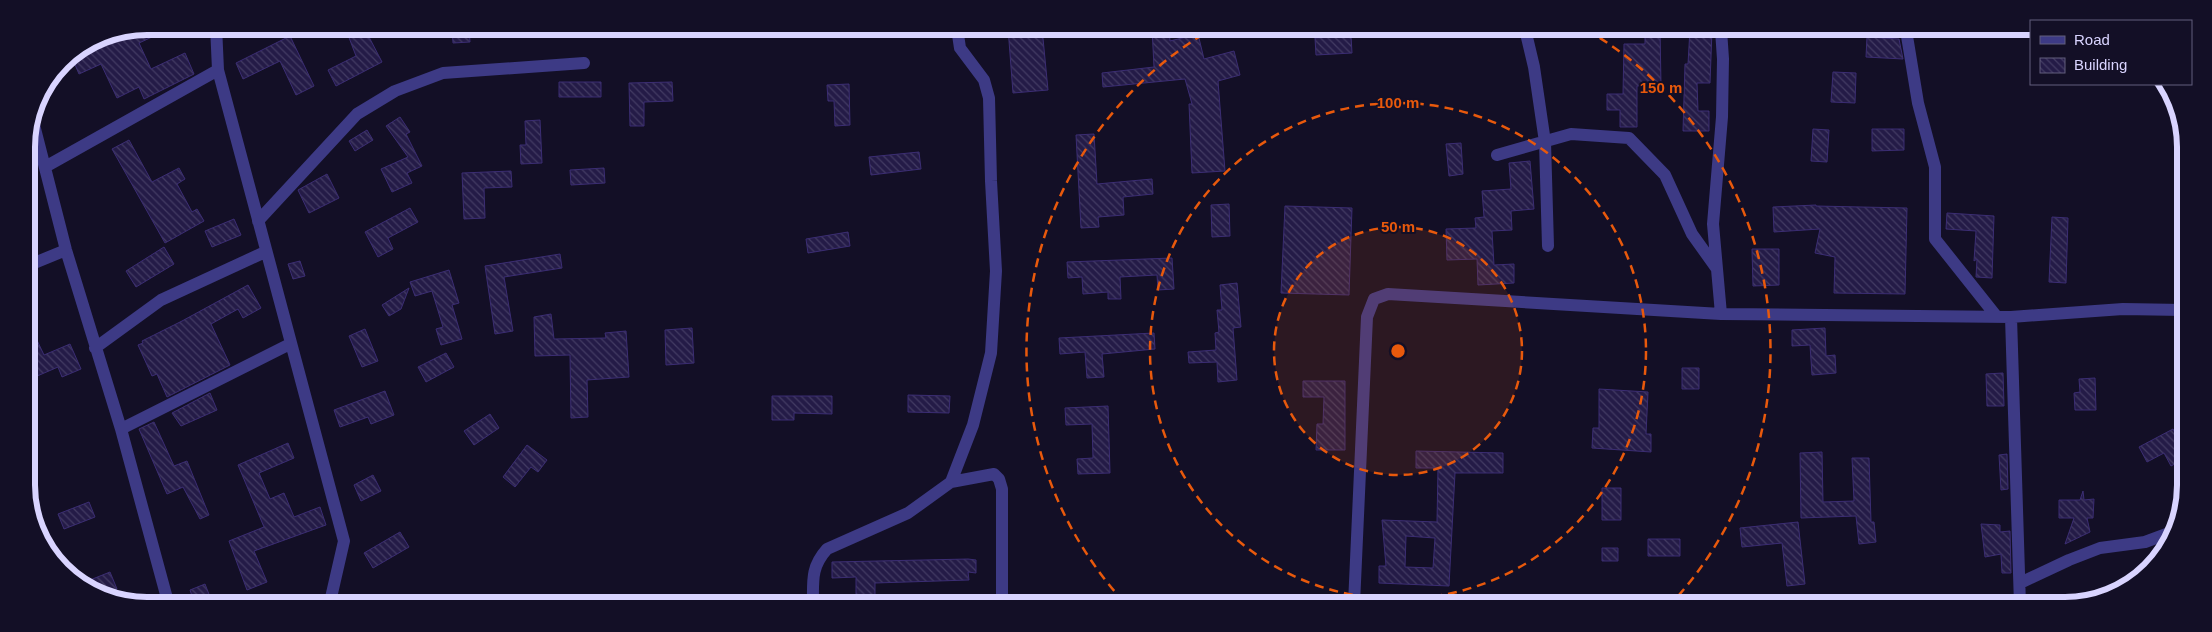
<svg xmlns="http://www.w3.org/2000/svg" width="2212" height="632" font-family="Arial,sans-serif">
<defs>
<pattern id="building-back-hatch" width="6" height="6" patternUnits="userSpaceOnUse" patternTransform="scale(1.25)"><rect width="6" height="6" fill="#241b47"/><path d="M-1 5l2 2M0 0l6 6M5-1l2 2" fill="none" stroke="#433b63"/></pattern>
</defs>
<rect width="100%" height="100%" fill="#130f26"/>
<path fill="url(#building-back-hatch)" stroke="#3b2d73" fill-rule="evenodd" d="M148,26L152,37L139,43L151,69L185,53L194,74L144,99L139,87L117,98L101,64L79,74L73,60L118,39L116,36L128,30Z
M345,27H393L369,37L382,62L336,86L328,70L356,56Z
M452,27H469L470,42L453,43Z
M1008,28H1042L1048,90L1013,93Z
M1152,28H1169L1170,41L1198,34L1204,59L1234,51L1240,75L1218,81L1225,171L1192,173L1189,104H1192L1185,79L1103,87L1102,73L1154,67Z
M1645,29H1660L1661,85L1637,86V127H1620V110H1607V94H1623L1624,44H1645Z
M1690,29L1712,30L1710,83H1697L1698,111H1709V131H1683L1685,64H1688Z
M290,36L314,86L296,95L280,61L243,79L236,63Z
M1351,36L1352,53L1316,55L1315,38Z
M1867,37L1899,39L1903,59L1866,57Z
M1833,72L1856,73L1855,103L1831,102Z
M559,82H601V97H559Z
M672,82L673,101L644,102V126H630L629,83Z
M849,84L850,125L835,126L834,101H828L827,85Z
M400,117L410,132L406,134L422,166L407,173L412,183L392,192L381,169L408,157L386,126Z
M540,120L542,163L521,164L520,145H526L525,121Z
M1813,129L1829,130L1827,162L1811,161Z
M1872,129H1904V150L1872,151Z
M367,130L373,140L355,151L349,141Z
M1094,134L1097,184L1152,179L1153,194L1123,197L1124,215L1098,217L1099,227L1081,228L1076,135Z
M129,140L152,182L179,168L185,179L177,184L192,212L197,209L204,221L165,243L112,149Z
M1461,143L1463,174L1449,176L1446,144Z
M919,152L921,169L871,175L869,157Z
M1530,161L1534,209L1511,211L1512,230L1492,231L1494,265L1514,264V283L1478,285L1477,259L1447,260L1446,229L1476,228L1475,218L1484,217L1482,191L1511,189L1509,163Z
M604,168L605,183L571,185L570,170Z
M511,171L512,187L484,188L485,218L464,219L462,173Z
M327,174L339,198L309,213L298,190Z
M1229,204L1230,236L1212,237L1211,205Z
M1816,205V206L1907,208L1905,294L1834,293L1835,257L1815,253L1820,229L1774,232L1773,207Z
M1285,206L1352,208L1349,295L1281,293Z
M410,208L418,222L388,238L393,249L378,257L365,232Z
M1947,213L1994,216L1992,278L1976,277L1977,259L1974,261L1976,231L1946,229Z
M2052,217L2068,218L2066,283L2049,282Z
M234,219L241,235L212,247L205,231Z
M848,232L850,246L808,253L806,239Z
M164,247L174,264L136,287L126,271Z
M1752,249H1779V285L1753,286Z
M560,254L562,268L504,277L513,331L495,334L485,266Z
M1172,258L1174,289L1158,290L1157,275L1120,277L1121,299H1108V292L1083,294L1082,277L1068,278L1067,262Z
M300,261L305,276L293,279L288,264Z
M449,270L459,303L452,305L462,339L441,345L436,329L443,327L432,291L415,296L410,282Z
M1237,283L1241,327L1233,328L1237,380L1218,382L1217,362L1189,363L1188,352L1216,350L1215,333L1219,332L1217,310H1222L1220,285Z
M248,285L261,308L243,318L238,309L211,324L230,365L167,397L157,374L152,376L138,345L143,343L142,341L182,321Z
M409,288L401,309L389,316L382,305Z
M551,314L554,339L606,338L605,333L626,331L629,377L587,380L588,417L571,418L570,355L535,356L534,317Z
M27,319L44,355L70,344L81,369L62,377L58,367L28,380Z
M692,328L694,363L666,365L665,330Z
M1825,328L1826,356L1835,355L1836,373L1812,375L1810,345L1792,346V330Z
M365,329L378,361L362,367L349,336Z
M1154,333L1155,349L1102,354L1104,377L1087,378L1085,352L1060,354L1059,338Z
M446,353L454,367L426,382L418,367Z
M1682,368H1699V389H1682Z
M2003,373L2004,406H1987L1986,374Z
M2095,378L2096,410H2075L2074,393L2080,392L2079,379Z
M1303,381H1345V450H1316L1317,424H1323L1324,397H1303Z
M1599,389L1648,392L1646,434H1651V452L1592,448L1593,428H1599Z
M385,391L394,415L371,424L368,417L340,427L334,410Z
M210,393L217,410L181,426L172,413Z
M908,395L950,396L949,413L908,412Z
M772,396H832V414L794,413V420H772Z
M1108,406L1110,473L1078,474L1077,459L1093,458L1092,424L1066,425L1065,408Z
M490,414L499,428L474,445L464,431Z
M154,422L174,466L187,461L209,515L200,519L183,487L167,494L139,429Z
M2173,429L2182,446V460L2171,466L2164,453L2147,462L2139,447Z
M288,443L294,458L259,473L270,499L284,493L294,517L320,507L326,525L254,551L267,582L247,590L229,541L264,527L238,465Z
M527,445L547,460L538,472L531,467L515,487L503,477Z
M1416,451L1503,453V473H1455L1449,586L1379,583V566H1386L1382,520L1437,522L1438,468H1416ZM1406,536L1435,538L1433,568L1405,567Z
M1822,452L1823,502L1854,501L1852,458H1869L1871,522H1874L1876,542L1859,544L1856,516L1801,518L1800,453Z
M2007,454L2008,489L2001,490L1999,455Z
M373,475L381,491L361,501L354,485Z
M1602,488H1621V520H1602Z
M2083,491L2084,500L2094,499L2093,518H2087L2090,532L2065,544L2074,518H2059V500H2080Z
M89,502L95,517L64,529L58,514Z
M1798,522L1805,584L1787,586L1782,543L1742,547L1740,528Z
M1981,524L2000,525V532L2010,531L2011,573H2002L2001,554L1985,557Z
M400,532L409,547L373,568L364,553Z
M1648,539H1680V556H1648Z
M1602,548H1618V561H1602Z
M968,559L976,560V573L968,572L969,580L875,583V603H856V577L832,578V562Z
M110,572L117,589L104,594L85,582Z
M205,584L212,602H194L190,590Z"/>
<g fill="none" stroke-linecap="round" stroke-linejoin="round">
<path stroke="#3d3a85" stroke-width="12" d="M216,26L218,70L344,541L330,602
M1525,29L1534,67L1545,142L1548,246
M1721,30L1723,59L1722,117L1713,224L1721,314
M1906,30L1918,103L1935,167V239L1997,317
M32,117L66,250L121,429L168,602
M1497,155L1571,134L1629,138L1665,175L1692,234L1717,269
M45,167L218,70
M258,221L357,114L395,91L443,73L584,63
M27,266L66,250
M2011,317L2020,605
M95,348L161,300L265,252
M121,429L290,344
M951,482L973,425L991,353L996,271L991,181L989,98L984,80L960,48L957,28
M2020,583L2069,560L2100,548L2145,542L2172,532
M813,603C813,580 811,567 827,549L908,513L951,482L994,474L999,479L1002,489V603
M1354,604L1367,317L1374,299L1388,294L1721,314L2011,317L2123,309L2183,310"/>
</g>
<circle cx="1398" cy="351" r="124" fill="#e8590c" fill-opacity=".12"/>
<g fill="none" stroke="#e8590c" stroke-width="2.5" stroke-dasharray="9 6">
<circle cx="1398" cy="351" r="124"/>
<circle cx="1398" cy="351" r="248"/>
<path d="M1124 602A372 372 0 0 1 1212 29M1587 30A372 372 0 0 1 1670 605"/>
</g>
<path d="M0 0H2212V632H0ZM147 35H2065A112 112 0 0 1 2177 147V485A112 112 0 0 1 2065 597H147A112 112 0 0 1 35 485V147A112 112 0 0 1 147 35Z" fill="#130f26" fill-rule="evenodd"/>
<path fill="none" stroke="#d9d4ff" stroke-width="6" d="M147 35H2065A112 112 0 0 1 2177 147V485A112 112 0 0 1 2065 597H147A112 112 0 0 1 35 485V147A112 112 0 0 1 147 35Z"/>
<circle cx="1398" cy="351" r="8" fill="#e8590c" stroke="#130f26" stroke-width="2.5"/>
<g font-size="15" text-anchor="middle" font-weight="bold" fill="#e8590c" stroke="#130f26" stroke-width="4" stroke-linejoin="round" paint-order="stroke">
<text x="1661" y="93">150 m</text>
<text x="1398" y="108">100 m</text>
<text x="1398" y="232">50 m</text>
</g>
<rect x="2030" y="20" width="162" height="65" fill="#130f26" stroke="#625e7d"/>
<rect x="2040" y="36" width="25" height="8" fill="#3d3a85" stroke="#625e7d"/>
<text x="2074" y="45" font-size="15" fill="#d9d4ff">Road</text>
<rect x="2040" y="58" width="25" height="15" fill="url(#building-back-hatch)" stroke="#625e7d"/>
<text x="2074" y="70" font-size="15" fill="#d9d4ff">Building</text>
</svg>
